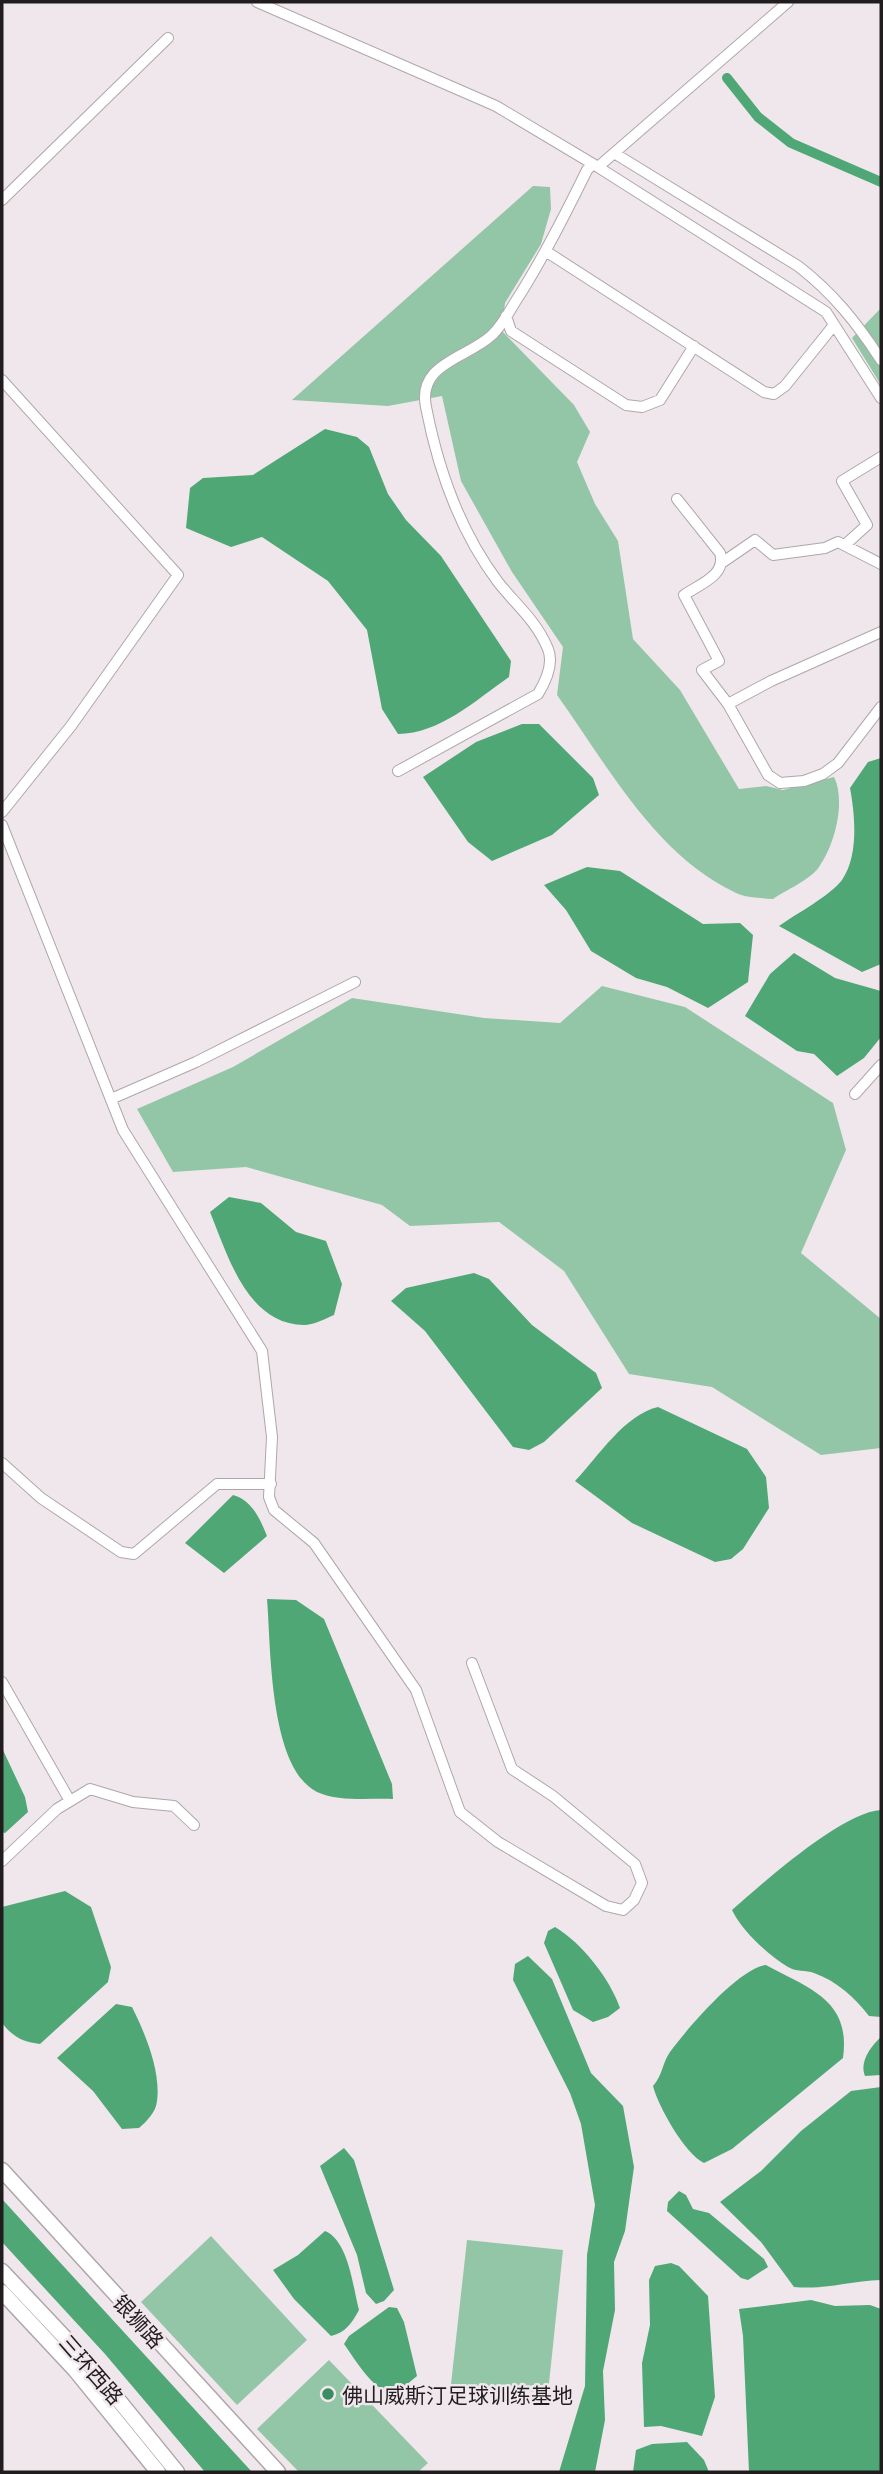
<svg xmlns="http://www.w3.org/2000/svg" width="883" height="2474" font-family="Lato,'Noto Sans SC',sans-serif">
<rect width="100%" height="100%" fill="#f0e7ec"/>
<path fill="#93c6a6" d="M533,186L550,187L551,209L541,244L505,303L502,331L574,405L590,432L577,462L595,504L618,541L633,639L680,690L739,789L766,786L783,790L834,777C846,801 835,845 819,867C810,880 786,890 773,899C762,898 746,898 736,893C654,854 608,766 557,695L563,647L512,572L461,481L442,396L388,406L292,400Z
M881,308V385L852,338Z
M602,986L685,1007L833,1103L846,1150L801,1253L881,1319V1448L821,1455L712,1387L629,1374L564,1271L499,1222L410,1226L382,1205L246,1167L173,1172L137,1109L233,1067L352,998L484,1018L560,1023Z
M211,2236L307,2340L237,2405L141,2302Z
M467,2240L563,2250L548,2393L451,2384Z
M329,2360L428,2463L418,2472H299L257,2429Z"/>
<path fill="#4fa776" d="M325,429L357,437L369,447L388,494L406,520L441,556L511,661L509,677C476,700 439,734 398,734L382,709L367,630L328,581L262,537L231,547L186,528L190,488L203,478L253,475Z
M522,724H539L593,778L599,795L552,835L492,861L468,842L423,777L476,742Z
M881,758V964L862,972L779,926C796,914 831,895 842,880C859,855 855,815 850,788L868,762Z
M587,867L620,871L703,924L740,923L753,935L748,982L708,1008L667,987L636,978L591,951L566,910L544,885Z
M794,953L835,978L881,991V1037L864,1058L837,1076L814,1054L797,1051L745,1016L770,974Z
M229,1197L261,1203L296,1232L326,1241L342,1284L334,1315C325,1319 313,1325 304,1325C247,1324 228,1256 210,1212Z
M474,1273L489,1279L532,1325L596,1373L602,1388L544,1442L529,1450L513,1447L425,1331L391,1301L406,1288Z
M658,1407L747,1449L766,1477L769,1508L743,1549L731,1559L715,1562L632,1523L575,1481C599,1456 624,1415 658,1407Z
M233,1495C252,1500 260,1519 267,1536L224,1573L185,1543Z
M267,1599L296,1600L324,1619L392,1784L393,1799C369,1798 339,1802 317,1792C269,1768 271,1647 267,1599Z
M2,1748L25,1797L28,1812L5,1833L2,1832Z
M881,1810V2017L869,2016C855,1998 837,1981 814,1973C806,1970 796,1972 788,1967C768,1955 742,1931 732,1910C763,1883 842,1812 881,1810Z
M65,1891L91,1907L111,1967L108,1982L40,2044C23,2042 13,2037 2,2023V1907Z
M555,1927C582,1943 610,1979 620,2008L608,2017L593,2022L573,2010L544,1943L548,1931Z
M528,1956L552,1979L591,2073L623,2106L634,2167L625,2231L614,2262L615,2310L603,2371L605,2420L595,2472H559L585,2386L587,2255L595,2205L581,2124L570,2093L513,1980L515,1964Z
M766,1965C810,1989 851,2000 843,2058L732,2149L704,2163C685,2154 658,2106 653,2086C663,2075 662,2063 670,2052C687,2029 738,1969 766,1965Z
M116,2004L132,2007C145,2033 161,2071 157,2101C156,2112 147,2121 139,2128L122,2129L93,2091L57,2058Z
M881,2037V2075L865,2076C859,2062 871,2046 881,2037Z
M881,2087V2280C851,2281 824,2290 794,2287L761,2242L720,2202L761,2171L801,2131L851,2091Z
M344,2148L354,2160L394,2290L384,2301L376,2304L366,2293L357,2255L320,2166Z
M679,2191L686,2195L693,2209L709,2213L764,2259L768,2267L748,2280L741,2278L667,2211L668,2202Z
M2,2199L34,2234L252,2472H205L105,2354L2,2242Z
M325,2231C349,2241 353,2288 359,2310C352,2323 345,2333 331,2336L294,2299L273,2270L298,2255Z
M671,2263L679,2266L708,2296L715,2397L702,2436L661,2426L644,2427L642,2363L650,2325L649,2280L655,2266Z
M811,2300L835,2306L870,2305L881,2309V2472H749L743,2336L739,2309Z
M389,2307L397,2308L404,2322L417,2376L394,2395C373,2390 356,2361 344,2344L349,2336Z
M687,2442L704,2460L709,2472H633L636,2450L652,2444Z"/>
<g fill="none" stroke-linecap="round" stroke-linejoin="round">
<path stroke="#4fa776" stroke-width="10" d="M727,78L758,117L791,143L881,182"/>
<defs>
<path id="street" d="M257,2L496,106L598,167L826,312L881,398
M614,153L798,266C833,293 857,323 881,360
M598,167L788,2
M2,200L168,38
M547,252L764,392L774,394L785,386L834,325
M506,316L511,331L626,405L642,407L660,400L694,346
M2,380L178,575L71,726L2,812
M677,499L720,553C727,575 700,584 684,595L719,661L702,670L728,704L768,775L780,783L804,781L823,774L838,763L881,707
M846,544L867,525L842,481L881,457
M723,562L755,540L773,555L825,548L838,542L881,564
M728,704L771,681L881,632
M398,771L538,694C546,681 554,664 548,649C536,620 516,605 498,582C459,530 438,469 426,407C417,363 468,358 492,335C503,325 511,308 519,296C545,255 566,213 587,170L593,164
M2,825L123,1130L262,1351L272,1437L269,1497L274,1510L314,1543L416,1690L460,1812L498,1842L606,1906L623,1910L634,1900L642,1883L635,1864L553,1796L512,1769L472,1663
M855,1094L881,1065
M111,1099L196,1062L355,982
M2,1463L41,1498L121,1552L134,1554L217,1484H271
M2,1682L70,1801
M2,1861L57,1809L90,1789L133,1802L174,1806L194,1825"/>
<path id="secondary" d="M2,2170L278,2472
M2,2271L86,2360L177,2472
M2,2292L75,2370L158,2472"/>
</defs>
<use href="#street" stroke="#afa6ab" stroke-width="12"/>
<use href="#secondary" stroke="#afa6ab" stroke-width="17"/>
<use href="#street" stroke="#fff" stroke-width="10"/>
<use href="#secondary" stroke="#fff" stroke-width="14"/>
</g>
<circle fill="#398d60" stroke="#f0e7ec" stroke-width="2.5" cx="328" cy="2394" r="7"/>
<g text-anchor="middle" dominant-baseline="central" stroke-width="5" stroke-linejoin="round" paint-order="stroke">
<g font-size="21" fill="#211d1f" stroke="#f0e7ec">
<text transform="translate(139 2321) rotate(48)">银狮路</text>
<text transform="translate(92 2369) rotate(49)">三环西路</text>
</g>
<g font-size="21" fill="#211d1f" stroke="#f0e7ec" text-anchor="start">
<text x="342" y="2394">佛山威斯汀足球训练基地</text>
</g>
</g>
<rect width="883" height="2474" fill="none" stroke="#211d1f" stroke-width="7"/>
</svg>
